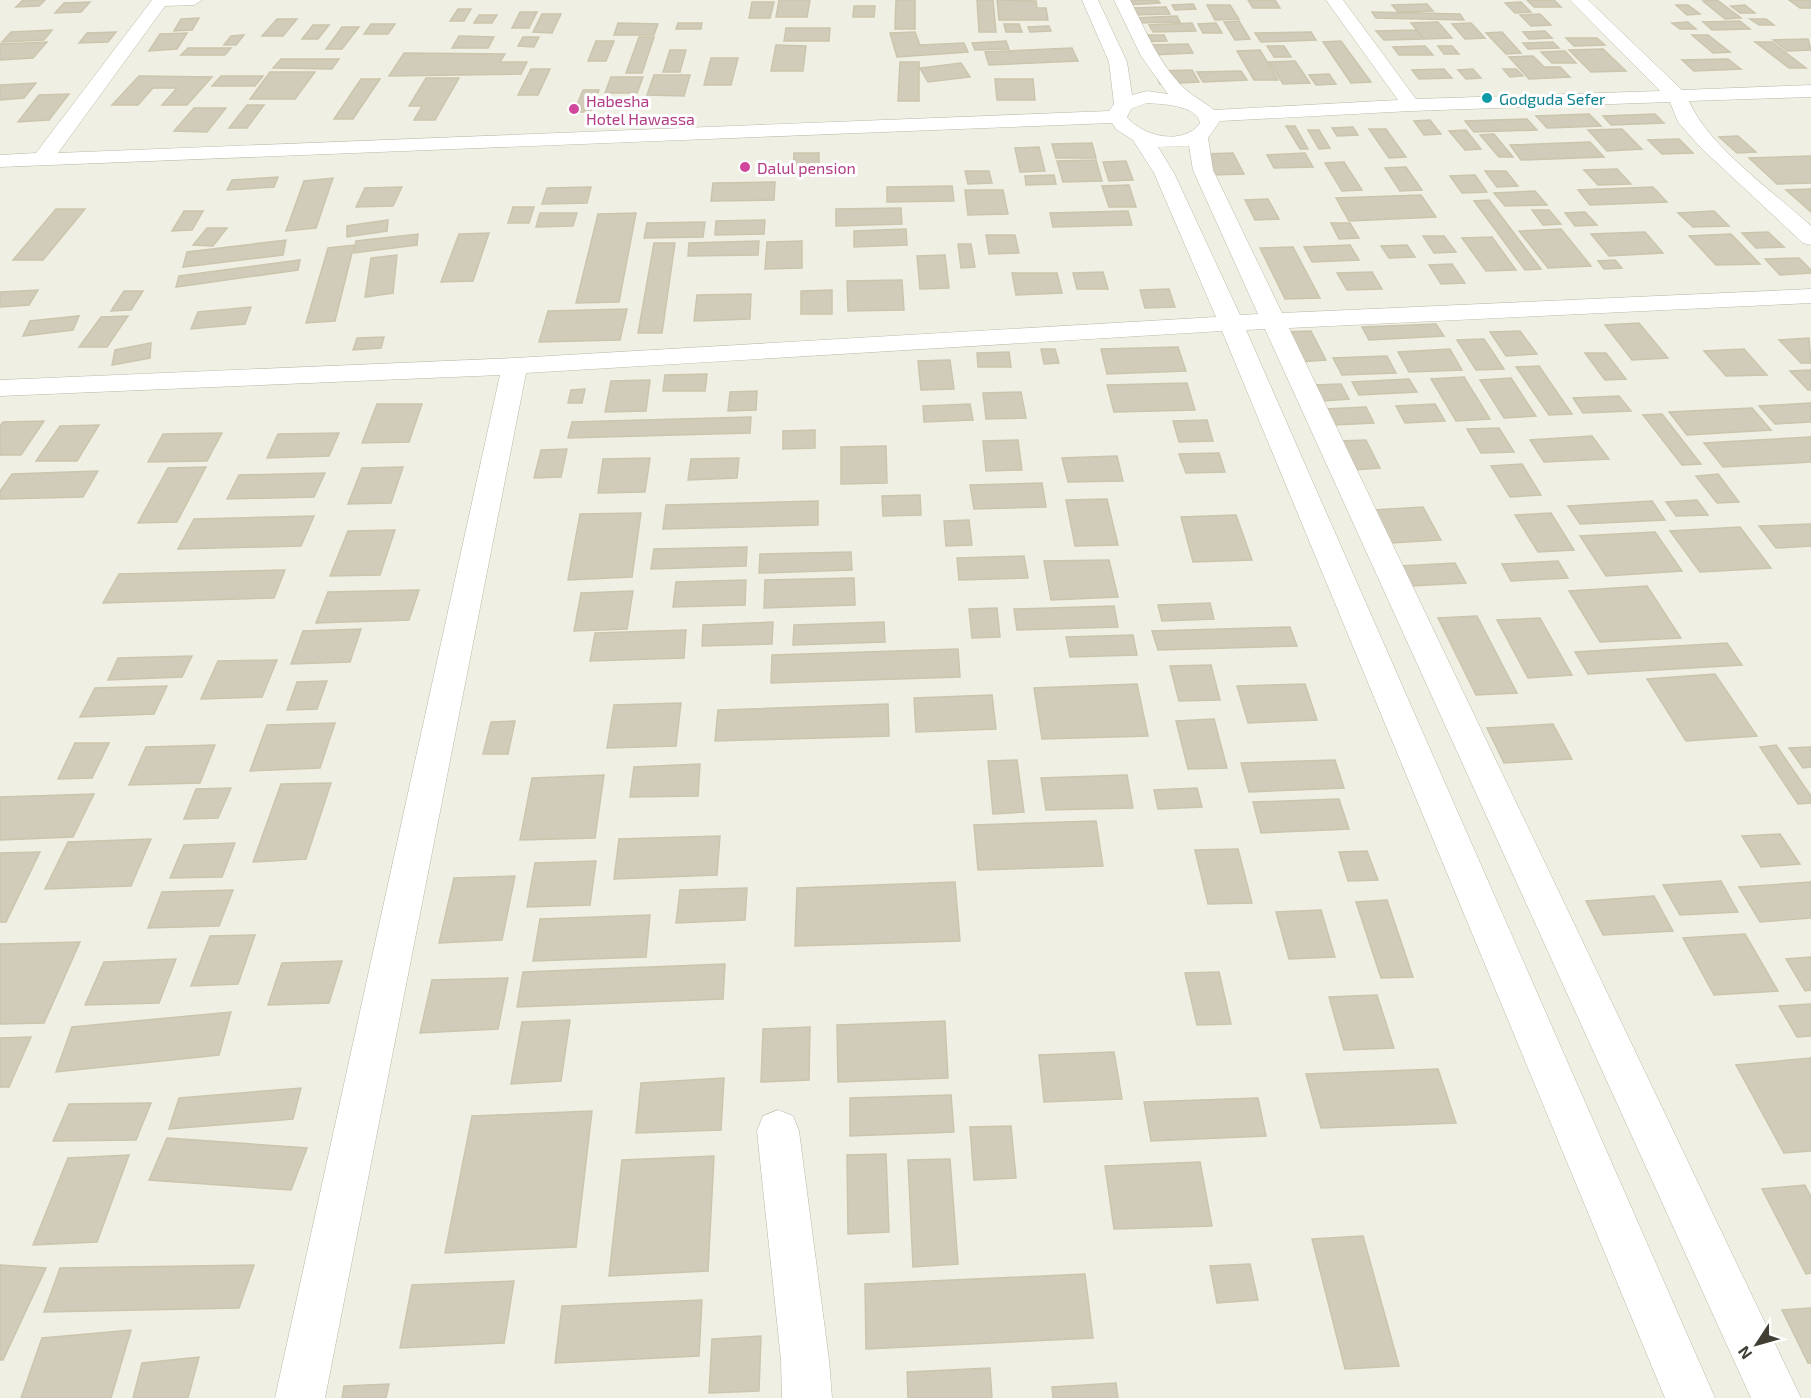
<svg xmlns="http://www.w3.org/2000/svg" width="1811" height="1398" font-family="'Exo 2',sans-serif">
<rect width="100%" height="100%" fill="#f0efe3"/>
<path fill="#d1ccb9" stroke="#cbc5ad" stroke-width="1.5" d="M23,0H45L39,6L16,7Z
M779,0H810L807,17H776Z
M896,0H915V29H895Z
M977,0H993L996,32H979Z
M997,0L1036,1L1037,8H1046L1048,20H999Z
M1123,0H1158L1160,3L1125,5Z
M1248,0H1275L1280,8H1253Z
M1527,0H1554L1561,7H1534Z
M1717,0L1741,18L1725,19L1703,1Z
M1789,0H1811V8H1800Z
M90,2L81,12L55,13L64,3Z
M752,2H774L770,18H749Z
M1521,2L1531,12L1515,13L1505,3Z
M1193,4L1196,9L1175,10L1172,5Z
M1427,4L1433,11L1398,12L1392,5Z
M1207,5H1230L1239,19L1215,20Z
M1676,5H1688L1700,14L1687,15Z
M1745,5L1755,13H1740L1731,6Z
M854,6H875L874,17H853Z
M1166,7L1170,14L1132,15L1129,8Z
M458,9H471L464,21H450Z
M520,12H537L529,28H512Z
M1372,12L1460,14L1464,20L1376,18Z
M542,14H561L552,33L533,32Z
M1540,14L1551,25L1531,26L1520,15Z
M479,15H497L492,23H474Z
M1177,16L1180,22L1135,23L1132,18Z
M199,18L192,30L174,31L181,19Z
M277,19H297L283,36H262Z
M1750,19H1766L1774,25H1759Z
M1239,21L1250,39L1235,40L1224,22Z
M1740,21L1750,29L1712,30L1703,22Z
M1438,22L1452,38L1424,39L1411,23Z
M1688,22L1696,29H1680L1672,23Z
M618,23L658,24L654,35H614Z
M678,23H702L701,29H676Z
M1192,23L1196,31L1153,32L1149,25Z
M1216,23L1222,33H1203L1198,24Z
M1471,23L1485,38L1465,39L1452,24Z
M371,24H395L388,34H364Z
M1004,24H1019L1022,32H1006Z
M313,25H329L318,39H302Z
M1049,26L1051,31L1030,32L1028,27Z
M342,27H359L342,49H326Z
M786,28H830L829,41H784Z
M52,30L44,40L2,42L11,32Z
M1416,30L1424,39L1384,40L1376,31Z
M1545,31L1552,38L1529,39L1523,32Z
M116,32L108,42L79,43L87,33Z
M915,32L920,45L964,43L968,52L897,57L890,33Z
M1311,32L1316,40L1261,42L1255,33Z
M1502,32L1521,53L1506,54L1486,33Z
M187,33L177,49L149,51L160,34Z
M244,35L236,45H224L231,36Z
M1137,35H1164L1167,41L1140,42Z
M1692,35H1708L1730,52L1713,53Z
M459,36L494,37L488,48H452Z
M523,37H539L534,47L518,46Z
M639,37H654L642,73H626Z
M1566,38H1597L1605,45L1574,46Z
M1808,39L1811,50L1787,51L1773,40Z
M596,41H614L606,61H588Z
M1006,41L1009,49L975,50L972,43Z
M1341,41L1371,82L1351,83L1323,42Z
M47,42L33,58L0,60V44Z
M1553,42L1559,48L1528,49L1523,43Z
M1755,42H1772L1806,68H1789Z
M1188,44L1193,53L1151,55L1146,45Z
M776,45L806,46L803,71H771Z
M1267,46H1284L1291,57H1274Z
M1425,46L1433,55H1399L1393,47Z
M1438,46H1452L1459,54H1444Z
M188,48H231L225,55H181Z
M1072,48L1078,61L989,65L985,52Z
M1603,49L1626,71L1591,72L1569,50Z
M670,50H686L680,72H663Z
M1260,50L1278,80H1254L1237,51Z
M1565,51L1576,63H1552L1541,52Z
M404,53L505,54L500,62H527L521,74L389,76Z
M1533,56L1544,67H1560L1570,77L1529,79L1509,57Z
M711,58H738L731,85H704Z
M281,59H339L332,69L273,68Z
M1728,59L1741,69L1694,71L1682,60Z
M1295,61L1310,83L1283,84L1269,62Z
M900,62H919V101H898Z
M961,63L970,77L928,82L920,68Z
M531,69H550L538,95H518Z
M1444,69L1452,78L1419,79L1412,70Z
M1473,69L1481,78L1466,79L1458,70Z
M1503,69H1516L1523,76L1510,77Z
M1192,70L1199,82L1160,84L1154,71Z
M1241,71L1247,80L1203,82L1197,72Z
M270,72H315L295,99H250Z
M1329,74L1336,84L1316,85L1309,75Z
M654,75H690L684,96L647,95Z
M139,76L212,77L187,105H162L177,88H153L138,105H112Z
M221,76H263L255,86H212Z
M611,77H643L637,93H605Z
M426,78H459L435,120H414L422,106H409Z
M361,79H380L353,119H334Z
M995,79H1033L1035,100H997Z
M36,83L24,98L0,100V85Z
M583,90H599L590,112H574Z
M69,94L49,120L18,122L39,95Z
M247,105H264L247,128H229Z
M194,108H226L207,132L174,131Z
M1589,114L1601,126L1547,128L1536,116Z
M1655,114L1664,123L1611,125L1603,116Z
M1527,119L1537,130L1474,132L1465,121Z
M1430,120L1441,134L1424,135L1414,121Z
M1286,126H1295L1308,149H1300Z
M1353,127L1358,135L1337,136L1332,128Z
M1369,129H1386L1406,157L1389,158Z
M1622,129L1642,149L1607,151L1588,130Z
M1308,130H1319L1330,148L1319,149Z
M1466,130L1481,149L1465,150L1449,131Z
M1494,134L1513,157H1499L1480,135Z
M1738,136L1756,152L1737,153L1719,137Z
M1679,139L1693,153L1662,154L1648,140Z
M1590,142L1604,157L1521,160L1510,145Z
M1092,143L1096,158H1056L1052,144Z
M1039,147L1045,171L1020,172L1015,148Z
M794,153H819V173H793Z
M1233,153L1244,174L1212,175L1202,154Z
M1305,153L1313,167L1274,168L1267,155Z
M1811,156V183L1777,184L1749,158Z
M1096,160L1102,181L1063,182L1057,161Z
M1126,161L1133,180L1109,181L1103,162Z
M1344,162L1362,190L1342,191L1325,163Z
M1406,167L1422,190L1400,191L1385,168Z
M1617,169L1631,184L1598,185L1584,170Z
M965,171H989L992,183L968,184Z
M1485,171H1506L1518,186L1497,187Z
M1054,175L1056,184L1026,185L1025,176Z
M1475,175L1487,192L1462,193L1450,176Z
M278,177L274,187L227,190L232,180Z
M333,178L316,228L286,231L304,181Z
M775,182L774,200L711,201L713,183Z
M1129,185L1136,207H1109L1102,186Z
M952,186L954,201L887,202V187Z
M402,187L393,206L356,207L365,188Z
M591,187L587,203L542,204L547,188Z
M1653,187L1667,202L1590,205L1578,190Z
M1811,189V212L1786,190Z
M965,190H1003L1008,214L968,215Z
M1535,191L1547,205L1505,206L1494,193Z
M1421,195L1436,217L1349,221L1336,198Z
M1268,199L1279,219L1255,220L1245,200Z
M1489,200L1541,269L1525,270L1474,201Z
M513,207H534L529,223H508Z
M901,208L902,224L836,226V209Z
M56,209H85L43,260H13Z
M1532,210H1549L1561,224L1543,225Z
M184,211H203L192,230L172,231Z
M1128,211L1132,225L1053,227L1050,213Z
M1714,211L1729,226L1693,227L1678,213Z
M1585,212L1597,225L1575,226L1565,213Z
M540,213H577L573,226L536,227Z
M636,213L619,302L576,303L598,214Z
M388,220L387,231L347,237V226Z
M765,220L764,234L715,235L716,221Z
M705,222L703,237L644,238L647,223Z
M1331,223H1350L1359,238L1339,239Z
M207,228H227L213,246L193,245Z
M906,229L907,245L854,247V231Z
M1561,229L1591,266L1548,268L1519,231Z
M1645,232L1663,253L1609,256L1591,234Z
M1768,232L1784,247L1756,248L1742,233Z
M489,233L473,281L441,282L459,234Z
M418,234L417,245L354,253L356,241Z
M1731,234L1760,264L1716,265L1689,236Z
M986,235H1015L1019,253L989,254Z
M1423,236H1444L1456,252L1434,253Z
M1492,237L1516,270L1486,271L1462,238Z
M286,240L283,255L183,267L187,252Z
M759,241L758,255L688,256L689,243Z
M802,241V268L765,269L767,242Z
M654,243H675L662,333H638Z
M958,244H971L975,267L961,268Z
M354,245L335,321L306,323L328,248Z
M1350,245L1359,260L1312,262L1304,247Z
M1407,245L1415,257L1389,258L1381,246Z
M1293,247L1320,298L1285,299L1260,248Z
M397,255L393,293L365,297L371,258Z
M945,255L949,288L920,289L917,256Z
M1799,258L1811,270V273L1780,275L1765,259Z
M300,260L298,270L176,287L179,276Z
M1615,260L1622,268L1604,269L1598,261Z
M1452,264L1465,283L1441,284L1429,265Z
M1103,272L1108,289H1077L1073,273Z
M1372,272L1382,289L1347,290L1337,273Z
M1012,273H1057L1062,293L1016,295Z
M902,280L904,310L848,311L847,281Z
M1169,289L1175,307L1145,308L1140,290Z
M38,290L29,305L0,307V292Z
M832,290V314H801V291Z
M124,291H143L131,310L111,311Z
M751,294L750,319L694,321L697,295Z
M251,307L245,324L191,329L198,312Z
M627,309L620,340L539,342L548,311Z
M79,316L73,330L23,336L30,321Z
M128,316L107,347H79L101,317Z
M1639,323L1668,358L1632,360L1605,325Z
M1436,324L1444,336L1369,340L1362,327Z
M1311,331L1326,360L1297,362L1283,332Z
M1520,331L1537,354L1506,356L1490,332Z
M384,337L381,348L353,350L357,338Z
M1809,338L1811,363H1801L1779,340Z
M1484,339L1504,369L1476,370L1457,340Z
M151,343L150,358L112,365L115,350Z
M1178,347L1186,371L1107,374L1101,349Z
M1041,349H1055L1059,363L1044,364Z
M1450,349L1462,370L1409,372L1398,352Z
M1744,349L1767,375L1726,376L1704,351Z
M1009,352L1011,367H978L977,353Z
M1585,353H1606L1626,379L1605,380Z
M1387,356L1396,373L1342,375L1333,358Z
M950,360L954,389L921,390L918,361Z
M1539,366L1572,414L1549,415L1516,367Z
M1811,370V390H1808L1790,371Z
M707,374L705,391H663L665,375Z
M1464,377L1490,419L1456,421L1431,379Z
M1511,378L1536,416L1504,418L1480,380Z
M1409,379L1417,392L1359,395L1352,382Z
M650,380L646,411L605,412L611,381Z
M1187,383L1195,410L1114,412L1107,385Z
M1341,384L1349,399L1323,401L1315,385Z
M585,389L582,403H568L571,390Z
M757,391L756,410L728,411L730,392Z
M1021,392L1026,418L986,419L983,393Z
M1619,396L1631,411L1583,413L1573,398Z
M1811,403V422L1775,424L1759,406Z
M377,404H422L409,442L362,443Z
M970,404L973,420L924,422L923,406Z
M1435,404L1445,421L1405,423L1396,406Z
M1366,407L1374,423L1333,425L1326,409Z
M1752,408L1771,430L1687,435L1669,412Z
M1662,414L1701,464L1682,465L1643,415Z
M751,417L750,433L568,438L572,422Z
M1207,420L1213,441L1179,442L1173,421Z
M44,421L21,455H0V426L3,422Z
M99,425L77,461H36L60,426Z
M1499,428L1514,452L1481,453L1467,429Z
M815,430V448L783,449V431Z
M222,433L207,461L148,462L163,434Z
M339,433L329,456L267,458L278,434Z
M1592,436L1609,459L1544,462L1530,440Z
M1811,437V462L1723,467L1704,443Z
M1018,440L1022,470L986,471L983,441Z
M1366,440L1380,468L1354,470L1340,441Z
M886,446L887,483L841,484V447Z
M567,449L561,477L534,478L541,450Z
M1219,453L1225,472L1186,473L1179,454Z
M1117,456L1123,481L1068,482L1062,458Z
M650,458L645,492L598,493L603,459Z
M739,458L737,478L688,480L691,459Z
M1522,464L1541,495L1510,497L1491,466Z
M206,467L177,522L138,523L168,468Z
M403,467L391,503L348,504L362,468Z
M98,471L83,497L0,499V491L12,474Z
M325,473L314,497L227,499L239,475Z
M1718,474L1739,502L1717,503L1696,476Z
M1042,483L1046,507L974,509L970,485Z
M920,495L921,515L883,516L882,496Z
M1107,499L1118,545L1075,546L1066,500Z
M1697,500L1708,515L1676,516L1666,502Z
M818,501V525L663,529L666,505Z
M1652,501L1665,520L1580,524L1568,506Z
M1423,507L1441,540L1391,543L1374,510Z
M641,513L632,577L568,580L580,514Z
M1551,513L1574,550L1538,552L1515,515Z
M1236,515L1252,560L1193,562L1181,517Z
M314,516L301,546L178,549L194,519Z
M969,520L972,545L946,546L944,521Z
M1811,524V546L1776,548L1759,526Z
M1740,527L1771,568L1700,572L1670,531Z
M395,530L380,575L330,576L348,531Z
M1655,532L1682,571L1606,576L1580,536Z
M747,547L746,566L651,569L654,549Z
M851,552L852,570L759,573L760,554Z
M1024,556L1028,578L959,580L957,558Z
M1109,560L1118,597L1051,600L1044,561Z
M1558,561L1568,578L1511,581L1502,564Z
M1455,563L1466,583L1411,586L1401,566Z
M285,570L274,598L103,603L119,574Z
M854,578L855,605L764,608L765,580Z
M746,580L745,605L673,607L676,582Z
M1647,586L1681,638L1600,642L1569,591Z
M419,590L409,620L316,623L328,592Z
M633,591L627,629L574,631L581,593Z
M1210,603L1214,619L1162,621L1158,605Z
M1114,606L1118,627L1017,630L1014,609Z
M997,608L1000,637L972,638L969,609Z
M1477,616L1517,693L1476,695L1438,618Z
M1540,618L1572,675L1528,678L1497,620Z
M773,622L772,644L702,646L703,625Z
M884,622L885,642L793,645L794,625Z
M1290,627L1297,646L1158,650L1152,631Z
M361,629L350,662L291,664L303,631Z
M686,630L684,658L590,661L595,633Z
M1133,635L1137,655L1070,657L1066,637Z
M1727,643L1742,665L1588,674L1575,652Z
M958,649L960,677L771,683L772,655Z
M192,656L182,677L108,680L118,658Z
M277,660L262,697L201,699L218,661Z
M1211,665L1220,700L1179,701L1170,666Z
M1715,674L1757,736L1686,741L1647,679Z
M327,681L317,709L287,710L297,682Z
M1137,684L1148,736L1042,739L1034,688Z
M1305,684L1317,720L1248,723L1237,686Z
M167,686L154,714L80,717L95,688Z
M992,695L996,729L916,732L914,698Z
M681,703L676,746L607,748L614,705Z
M888,704L889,736L715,741L718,710Z
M1214,719L1227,768L1188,769L1176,721Z
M515,721L508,754H483L491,722Z
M335,723L320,768L250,771L267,725Z
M1553,724L1572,759L1504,763L1487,728Z
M75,743H109L92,778L58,779Z
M215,745L200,783L129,785L146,747Z
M1776,745L1811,796V803L1798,804L1760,747Z
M1811,747V767L1803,768L1789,748Z
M1017,760L1024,812L993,814L988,761Z
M1335,760L1344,788L1249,792L1241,763Z
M700,764L698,796L630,797L634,767Z
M604,775L595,838L520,840L532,778Z
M1127,775L1133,808L1046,810L1041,778Z
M331,783L306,859L253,862L281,784Z
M231,788L218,818L184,819L196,789Z
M1197,788L1202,807L1158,809L1154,790Z
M94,794L73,837L0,840V797Z
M1339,799L1349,829L1261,833L1253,802Z
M1096,821L1103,866L978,870L974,825Z
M1780,834L1800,864L1761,867L1742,836Z
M720,836L717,875L614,879L619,839Z
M151,839L131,886L45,889L68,842Z
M235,843L222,877L170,878L184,845Z
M1238,849L1252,903L1208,904L1195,850Z
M1367,851L1378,880L1348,881L1339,852Z
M40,852L6,922H0V853Z
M596,861L590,905L527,907L535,863Z
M515,876L502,940L439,943L454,878Z
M1721,881L1738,912L1680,915L1663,885Z
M955,882L960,941L795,946L797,888Z
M1811,882V918L1760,922L1739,887Z
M747,888L745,920L676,923L680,890Z
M233,890L219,926L148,928L162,892Z
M1654,896L1673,931L1603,935L1586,901Z
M1387,900L1413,977L1381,978L1356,902Z
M1321,910L1335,957L1289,959L1276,912Z
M650,915L646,957L533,961L540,919Z
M1745,934L1778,991L1714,995L1683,938Z
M255,935L238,984L191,986L210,936Z
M80,942L44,1023L0,1024V944Z
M1811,957V990L1805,991L1786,959Z
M176,959L159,1003L85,1005L104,962Z
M342,961L329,1003L268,1005L282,963Z
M725,964L723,999L517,1007L523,972Z
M1219,972L1231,1024L1197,1025L1185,973Z
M508,978L498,1029L420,1033L432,980Z
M1377,995L1394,1048L1344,1050L1329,997Z
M1811,1004V1036L1797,1037L1779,1006Z
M231,1012L219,1055L56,1072L72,1027Z
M570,1020L561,1081L511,1084L522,1022Z
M945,1021L948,1078L838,1082L837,1025Z
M810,1027L809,1080L761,1082L763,1029Z
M31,1037L9,1087H0V1038Z
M1114,1052L1122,1099L1044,1102L1039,1055Z
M1811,1058V1151L1784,1153L1736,1065Z
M1438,1069L1456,1123L1321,1128L1306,1074Z
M724,1078L721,1130L636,1133L641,1083Z
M301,1088L293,1119L169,1129L179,1098Z
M951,1095L954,1132L850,1136V1098Z
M1258,1098L1266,1136L1151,1141L1144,1102Z
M151,1103L136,1140L53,1141L69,1104Z
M592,1111L576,1247L445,1253L472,1116Z
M1011,1126L1016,1178L974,1180L970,1127Z
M167,1138L307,1148L291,1190L149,1180Z
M886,1154L889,1232L848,1234L847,1155Z
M129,1155L97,1242L33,1245L68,1158Z
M714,1156L708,1271L609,1276L622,1160Z
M950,1159L958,1264L913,1267L908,1160Z
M1200,1162L1212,1226L1114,1229L1105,1166Z
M1805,1185L1811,1197V1273L1806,1274L1762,1189Z
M1363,1236L1399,1366L1345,1369L1312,1239Z
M1250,1264L1258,1300L1217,1303L1210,1266Z
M0,1265L46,1268L3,1360H0Z
M254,1265L239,1308L44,1312L60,1268Z
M1085,1274L1093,1338L866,1349L865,1284Z
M514,1281L504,1343L400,1348L412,1285Z
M702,1300L699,1356L555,1363L562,1306Z
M1811,1308V1363H1808L1782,1310Z
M131,1330L111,1398H21L42,1338Z
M761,1336L759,1391L709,1393L712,1339Z
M199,1357L188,1398H133L142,1363Z
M990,1368L992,1398H908L907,1372Z
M1116,1383L1118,1398H1053L1052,1387Z
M389,1384L386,1398H342L344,1386Z"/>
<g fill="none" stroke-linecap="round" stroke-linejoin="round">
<defs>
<path id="minor" d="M202,0L194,5L165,6L58,153L1109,111L1114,104L1109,62L1082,0H1098L1127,62L1132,95L1147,91L1168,94L1141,56L1114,0H1130C1146,31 1159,64 1184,88C1193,97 1205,102 1214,110L1398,100L1326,0H1343L1416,99L1660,91L1570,0H1588L1682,90L1811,85V97L1689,101C1708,146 1774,192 1811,226V245L1803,243L1701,148L1678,122L1670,102L1411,111L1220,121L1208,138L1213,170L1282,313L1811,289V303L1289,328L1801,1398H1751L1265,329L1246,330L1715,1398H1665L1222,331L526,373L325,1398H275L500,375L0,396V380L515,358L1216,317L1154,173L1133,140L1117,130L1112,123L0,167V155L36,153L152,0ZM1147,103C1162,104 1197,105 1200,123C1184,146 1143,137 1127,117L1131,109ZM1189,146L1193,170L1258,314L1240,315L1174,173L1158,147Z
M778,1110L793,1116L799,1131L829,1360L832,1398H782L781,1360L757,1131L763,1116Z"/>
</defs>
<use href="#minor" stroke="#bbb8a6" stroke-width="1"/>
<use href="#minor" fill="#fff" fill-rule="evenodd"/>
</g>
<circle fill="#0f9aa8" stroke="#fff" stroke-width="2" cx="1487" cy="98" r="6"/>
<g fill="#d1479c" stroke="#fff" stroke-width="2">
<circle cx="574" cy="109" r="6"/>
<circle cx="745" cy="167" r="6"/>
</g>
<g text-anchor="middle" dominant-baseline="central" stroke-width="6" stroke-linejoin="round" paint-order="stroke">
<g font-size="16" fill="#0d838f" stroke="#fff" text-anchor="start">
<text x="1499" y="98">Godguda Sefer</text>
</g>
<g font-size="16" fill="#b23c85" stroke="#fff" text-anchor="start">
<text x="586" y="100">Habesha<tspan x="586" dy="18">Hotel Hawassa</tspan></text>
<text x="757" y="167">Dalul pension</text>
</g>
</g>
<g transform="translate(1757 1344) rotate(234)" stroke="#ffffff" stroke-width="4.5" paint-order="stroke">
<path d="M0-4.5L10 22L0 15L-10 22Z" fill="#413f34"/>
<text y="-9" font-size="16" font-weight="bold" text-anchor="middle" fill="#413f34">N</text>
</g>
</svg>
